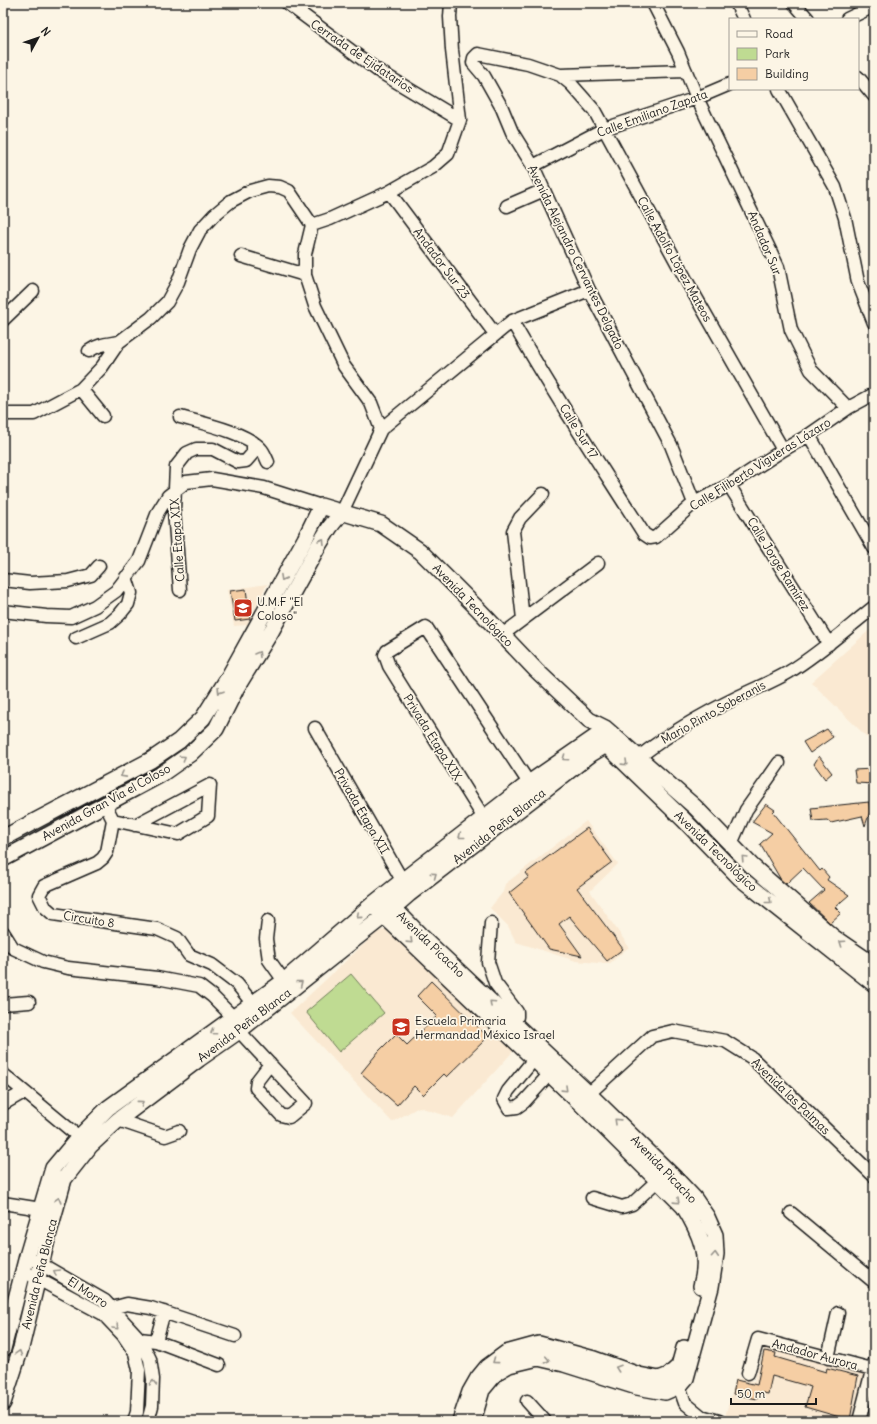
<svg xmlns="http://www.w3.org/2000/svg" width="877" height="1424" font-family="Delius,sans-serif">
<rect width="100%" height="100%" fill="#fcf5e5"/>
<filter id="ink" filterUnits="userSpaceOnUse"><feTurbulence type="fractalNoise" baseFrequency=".025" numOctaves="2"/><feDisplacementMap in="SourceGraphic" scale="8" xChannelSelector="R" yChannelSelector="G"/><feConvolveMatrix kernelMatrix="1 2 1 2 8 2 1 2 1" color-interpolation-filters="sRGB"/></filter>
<g filter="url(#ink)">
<path fill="#fae9d2" d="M267,584L247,625L234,626L227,590Z
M874,626V744L811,682Z
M586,821L618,864L590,891L629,947L609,964L576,961L516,942L508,926L490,908L503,892L505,884Z
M388,929L518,1046L453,1118L419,1107L392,1122L290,1013L377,932Z
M765,1347L869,1375L857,1421H730L724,1420L736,1378L754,1381Z"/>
<path fill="#bfdb92" stroke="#6e7c57" d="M351,974L384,1013L339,1052L306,1012Z"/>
<path fill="#f5cea4" stroke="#1c1c1c" d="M246,589L250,619L235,621L230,591Z
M827,729L833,737L810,753L803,742Z
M819,756L832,773L825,779L814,764Z
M873,769L874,784L856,783L854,770Z
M869,802L870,812L865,826L862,816L831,823L827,820L813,821L811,808Z
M766,804L775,810L773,812L820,871L822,869L829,877L827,880L849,895L835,907L841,913L830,923L809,903L824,890L803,868L786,884L781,880L760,844L772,833L752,822Z
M587,828L612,862L577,888L623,949L607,961L569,916L559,924L582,956L549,949L509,893L529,877L526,873Z
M431,981L488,1037L447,1077L444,1074L423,1095L414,1086L397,1105L361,1073L379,1051L396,1034L407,1045L437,1016L417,996Z
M764,1351L776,1353L775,1357L826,1372L827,1368L858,1376L850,1420L805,1407L811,1387L772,1376L768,1394L759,1392L757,1399L733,1394L736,1380L757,1385Z"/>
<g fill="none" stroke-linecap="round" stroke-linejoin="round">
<defs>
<path id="minor" d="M287,3L377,70L460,120
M653,3L678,52L697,98L778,267L791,330L811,370L848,408
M736,3L744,19
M794,3L808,19
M847,19L874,6
M686,71L560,75L528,64L478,54L474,58L473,63L484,76L502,108L512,132L533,166L589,290L671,445L694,503
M560,75L571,84L594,110L689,285L783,450
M858,77L874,96
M779,89L835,187L845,218L858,282L874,323
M533,166L604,129L697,98L730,84
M389,192L495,334
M507,206L544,190
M312,225L330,219L389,192L433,167L448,154L460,120L452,50L450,17L451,3
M312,225L305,254V275L315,306L344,366L371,403L381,429
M241,256L305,275
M3,320L33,291
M512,321C553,394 599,463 644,534L650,538L656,537L694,503L729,485L783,450L809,435L848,408L874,394
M89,351C98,344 108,344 119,342
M81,389L103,416
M3,414H34L81,389L102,367L119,342L151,318L167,302L178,282L190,249L200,230L214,215L231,201L250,191L268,186L280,187L289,191L312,225
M180,417C201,423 246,432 261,449C264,452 266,458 268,462
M809,435L874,548
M729,485L829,644
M342,512L381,429L512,321L589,290
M3,580L30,583L68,581L91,575L99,566
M180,590L174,510L176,467L187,453L196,449H213L238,462L246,461L253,453V442
M3,611L46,616L71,617L95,606L116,591L139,561L158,512L168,496L186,482L212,479L264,488L321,506
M523,619L513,531L520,518L543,494
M502,635L598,563
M76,638L110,623L120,614L128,604L131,593L126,577
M315,728L406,887
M639,757C671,732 703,714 740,696C756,688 774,681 789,672C820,653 846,629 874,607
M105,804L113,820L107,852L103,858L97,863L44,886L39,895L45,907L53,914L157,929L177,938L189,955L212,965L237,984L253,1004
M484,818L389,666L385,655L387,651L426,627L529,783
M113,820L178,834L208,816L210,785
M135,825L210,785
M731,844L746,810L779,763
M268,921L266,939L269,960L284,981
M491,923L488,962L495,983L517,1012V1017L512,1022
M3,932L13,948L43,962L68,968L157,978L199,986L212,996L234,1018L239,1031L306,1103L289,1117L281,1115L256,1088L257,1081L270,1064
M3,1004L29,1002
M540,1052L508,1091L504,1099L509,1108L517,1107L524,1102L555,1068
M3,1074L79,1137
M582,1100L652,1036L673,1031L725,1041L752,1058L874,1176
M3,1104L24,1092
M118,1120L165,1136L179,1131
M592,1198L622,1207L632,1204L657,1181
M3,1203L41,1209
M791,1213L874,1282
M34,1260L105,1301L140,1339L150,1359L153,1379L152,1406L148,1421
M23,1271L103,1314L123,1335L135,1353L139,1370L137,1412L134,1421
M112,1308L127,1304L151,1308L235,1336
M140,1339L156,1341L219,1365
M156,1341L164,1312
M828,1358L838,1313
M748,1373L758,1339L872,1369
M679,1386L685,1403L701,1416L719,1421
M527,1401L545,1421
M859,1421L874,1363"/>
<path id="major" d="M599,738L683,819L740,878L874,984
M3,838L151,760L179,741L203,718L228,678L305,539L321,506L381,524L420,551L479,610L536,670L589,720L605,728L695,807L752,866L833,937L874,965
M3,859L160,775L190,754L216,729L237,687L272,630L320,543L330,527L342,512
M386,900L420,935L589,1094L675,1178L694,1198L707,1217L715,1235L716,1254L711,1287L686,1378L679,1386L665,1392L637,1387L564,1364L538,1358L509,1365L497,1372L482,1390L473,1421
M377,909L580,1103L684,1207C700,1233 710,1255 701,1286
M3,1349L27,1256L53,1168L79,1137L108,1108L284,981L373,904L402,881L529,783L597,736
M3,1403L21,1348L48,1236L64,1179L90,1146L118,1120L199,1059L239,1031L384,916L409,894L591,754L606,745
M460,1421L470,1392L478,1378L487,1367L506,1353L539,1344L594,1359L639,1375L659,1379L669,1375L679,1366L684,1348"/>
</defs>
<use href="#minor" stroke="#1c1c1c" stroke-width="15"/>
<use href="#major" stroke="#1c1c1c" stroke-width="18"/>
<use href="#minor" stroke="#fcf5e5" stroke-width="12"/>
<use href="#major" stroke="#fcf5e5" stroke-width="15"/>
</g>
<defs><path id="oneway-chevron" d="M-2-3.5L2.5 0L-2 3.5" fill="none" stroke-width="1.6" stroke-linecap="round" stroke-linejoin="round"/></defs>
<g stroke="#97938b">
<use href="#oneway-chevron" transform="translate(322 541) rotate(-59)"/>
<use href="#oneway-chevron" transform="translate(283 578) rotate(119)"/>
<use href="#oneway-chevron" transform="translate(258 654) rotate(-59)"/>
<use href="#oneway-chevron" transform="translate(220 691) rotate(122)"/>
<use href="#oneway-chevron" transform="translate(183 758) rotate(-35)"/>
<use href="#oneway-chevron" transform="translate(565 758) rotate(145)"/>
<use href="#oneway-chevron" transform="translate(625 763) rotate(44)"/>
<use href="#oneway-chevron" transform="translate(123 775) rotate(152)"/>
<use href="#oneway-chevron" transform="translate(461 836) rotate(142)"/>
<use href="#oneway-chevron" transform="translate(744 858) rotate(-134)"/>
<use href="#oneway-chevron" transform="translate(434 875) rotate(-37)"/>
<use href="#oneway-chevron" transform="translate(769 901) rotate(39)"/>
<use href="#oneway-chevron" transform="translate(359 916) rotate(139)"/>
<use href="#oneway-chevron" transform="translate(410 941) rotate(44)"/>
<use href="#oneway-chevron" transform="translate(842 943) rotate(-146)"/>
<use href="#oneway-chevron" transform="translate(300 983) rotate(-38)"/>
<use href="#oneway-chevron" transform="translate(492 1003) rotate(-137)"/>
<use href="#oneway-chevron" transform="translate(213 1032) rotate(145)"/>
<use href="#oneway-chevron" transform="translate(565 1089) rotate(44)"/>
<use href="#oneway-chevron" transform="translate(141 1103) rotate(-37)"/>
<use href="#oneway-chevron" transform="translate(617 1121) rotate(-136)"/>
<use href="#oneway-chevron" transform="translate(58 1200) rotate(-74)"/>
<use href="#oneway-chevron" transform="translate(677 1201) rotate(44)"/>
<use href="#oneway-chevron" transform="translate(715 1255) rotate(-86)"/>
<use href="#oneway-chevron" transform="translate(56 1272) rotate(-150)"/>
<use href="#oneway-chevron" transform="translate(116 1327) rotate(47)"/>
<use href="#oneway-chevron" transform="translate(19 1353) rotate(-73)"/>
<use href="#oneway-chevron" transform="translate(547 1360) rotate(12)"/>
<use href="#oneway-chevron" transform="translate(495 1361) rotate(144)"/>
<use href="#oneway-chevron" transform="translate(618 1368) rotate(-161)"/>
<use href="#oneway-chevron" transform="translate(153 1383) rotate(-90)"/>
</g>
</g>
<defs>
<symbol id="school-square" viewBox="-11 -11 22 22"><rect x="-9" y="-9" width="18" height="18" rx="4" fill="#c8321e" stroke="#fcf5e5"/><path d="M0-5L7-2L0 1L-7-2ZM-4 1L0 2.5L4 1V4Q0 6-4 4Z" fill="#fff"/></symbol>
</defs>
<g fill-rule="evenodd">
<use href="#school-square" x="232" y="597" width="22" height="22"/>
<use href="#school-square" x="390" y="1016" width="22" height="22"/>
</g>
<g text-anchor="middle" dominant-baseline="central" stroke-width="3.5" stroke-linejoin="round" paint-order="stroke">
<g font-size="12" fill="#1c1c1c" stroke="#fcf5e5">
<text transform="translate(362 56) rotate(34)">Cerrada de Ejidatarios</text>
<text transform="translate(652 113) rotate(-20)">Calle Emiliano Zapata</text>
<text transform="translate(765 243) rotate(67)">Andador Sur</text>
<text transform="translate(576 257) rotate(64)">Avenida Alejandro Cervantes Delgado</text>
<text transform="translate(675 259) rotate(61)">Calle Adolfo López Mateos</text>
<text transform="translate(442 263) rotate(53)">Andador Sur 23</text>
<text transform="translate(579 431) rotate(58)">Calle Sur 17</text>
<text transform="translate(760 464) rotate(-32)">Calle Filiberto Vigueras Lázaro</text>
<text transform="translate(177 540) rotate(-94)">Calle Etapa XIX</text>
<text transform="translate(779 564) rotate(58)">Calle Jorge Ramírez</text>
<text transform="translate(473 605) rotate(46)">Avenida Tecnológico</text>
<text transform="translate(713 712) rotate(-29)">Mario Pinto Soberanis</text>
<text transform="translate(433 737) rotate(58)">Privada Etapa XIX</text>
<text transform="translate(106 802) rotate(-29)">Avenida Gran Vía el Coloso</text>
<text transform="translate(362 811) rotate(60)">Privada Etapa XII</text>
<text transform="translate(499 826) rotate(-38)">Avenida Peña Blanca</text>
<text transform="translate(716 851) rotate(44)">Avenida Tecnológico</text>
<text transform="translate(89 919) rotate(9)">Circuito 8</text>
<text transform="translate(431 944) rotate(44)">Avenida Picacho</text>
<text transform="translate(244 1025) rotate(-37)">Avenida Peña Blanca</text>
<text transform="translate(791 1096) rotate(44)">Avenida las Palmas</text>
<text transform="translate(664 1169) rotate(46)">Avenida Picacho</text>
<text transform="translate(39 1274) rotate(-76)">Avenida Peña Blanca</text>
<text transform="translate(88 1292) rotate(33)">El Morro</text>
<text transform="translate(815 1354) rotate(15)">Andador Aurora</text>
</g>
<g font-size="12" fill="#1c1c1c" stroke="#fcf5e5" text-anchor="start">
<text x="257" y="601">U.M.F "El<tspan x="257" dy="14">Coloso"</tspan></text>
<text x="415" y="1020">Escuela Primaria<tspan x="415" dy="14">Hermandad México Israel</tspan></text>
</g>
</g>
<rect width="877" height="1424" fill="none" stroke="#fcf5e5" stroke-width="16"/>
<rect x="8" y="8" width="861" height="1408" fill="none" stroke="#1c1c1c" stroke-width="1.5" filter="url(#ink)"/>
<rect x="729" y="18" width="130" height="72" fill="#fcf5e5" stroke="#a29e95"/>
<rect x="737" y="31" width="20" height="6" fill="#fcf5e5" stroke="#a29e95"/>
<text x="765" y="38" font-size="12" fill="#1c1c1c">Road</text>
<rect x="737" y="48" width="20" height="12" fill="#bfdb92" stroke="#a29e95"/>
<text x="765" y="58" font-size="12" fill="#1c1c1c">Park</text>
<rect x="737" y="68" width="20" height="12" fill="#f5cea4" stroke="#a29e95"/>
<text x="765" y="78" font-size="12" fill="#1c1c1c">Building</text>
<g transform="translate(38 38) rotate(50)" stroke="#fcf5e5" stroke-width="3" paint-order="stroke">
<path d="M0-3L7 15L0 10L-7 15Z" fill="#1c1c1c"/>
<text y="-6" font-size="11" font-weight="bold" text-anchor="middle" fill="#1c1c1c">N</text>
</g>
<path d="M731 1398v6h85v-6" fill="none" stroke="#1c1c1c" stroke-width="2"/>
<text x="737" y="1398" font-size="12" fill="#1c1c1c" stroke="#fcf5e5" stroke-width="3" paint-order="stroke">50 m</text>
</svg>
